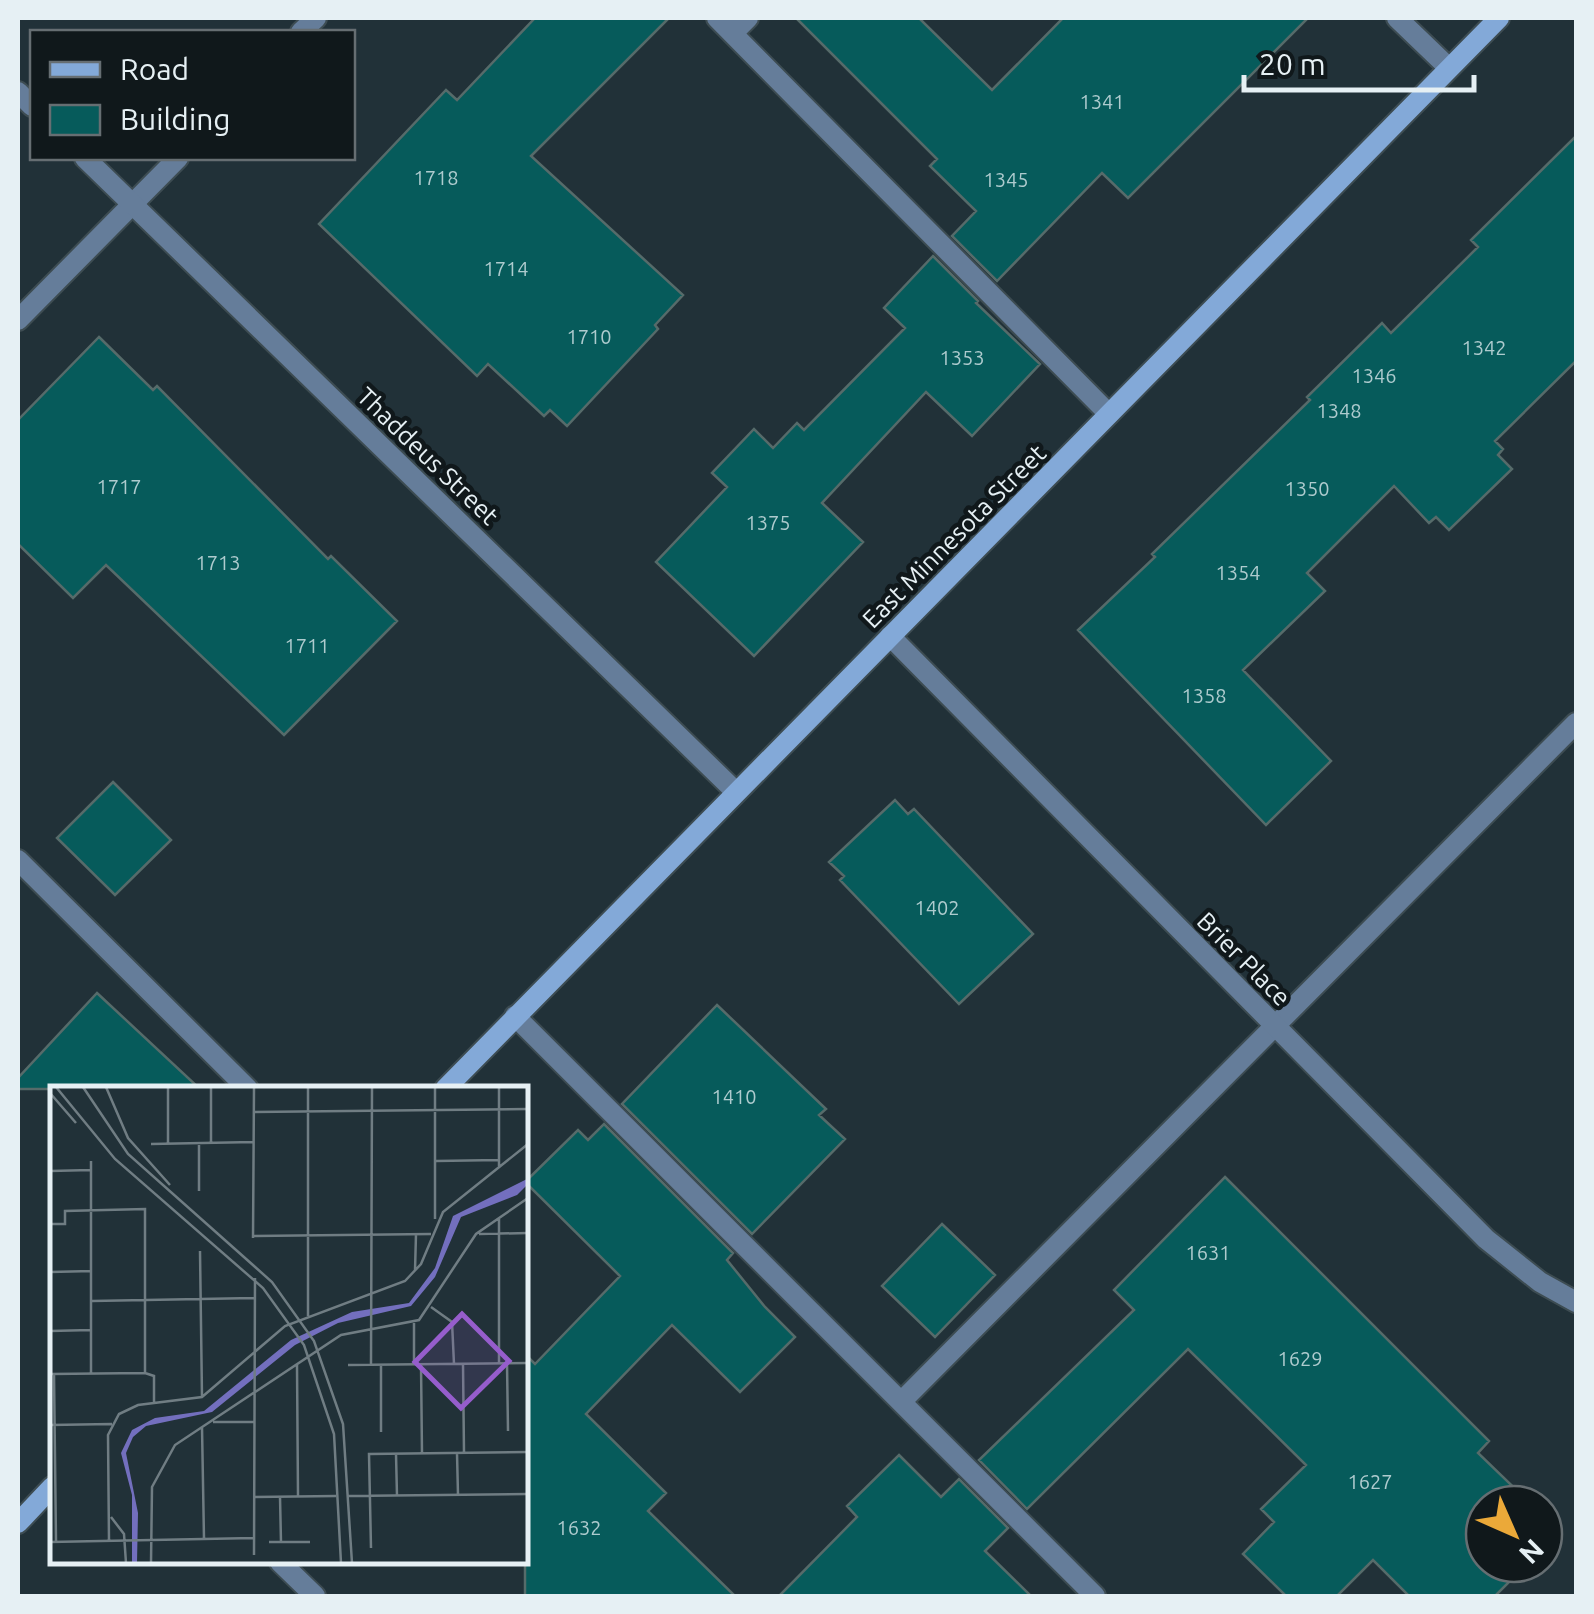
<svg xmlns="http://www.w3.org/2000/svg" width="1594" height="1614" font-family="Ubuntu,sans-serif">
<rect width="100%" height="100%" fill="#213138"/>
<path fill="#065b5b" stroke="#566b6a" stroke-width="2.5" d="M535,18H669L531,156L683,295L655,325L658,329L567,426L550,410L544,416L488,364L477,376L319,224L446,90L457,100Z
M796,18H919L992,90L1063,18H1308L1128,198L1102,173L997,281L952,236L976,211L930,166L937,159Z
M1576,136V361L1495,441L1503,449L1498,455L1512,469L1449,530L1436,517L1429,523L1394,486L1307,573L1325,591L1243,670L1331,761L1266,825L1078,630L1155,557L1152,554L1310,400L1307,397L1382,323L1391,333L1478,247L1471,240Z
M933,256L978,301L976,303L1040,364L972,436L926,392L822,503L863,542L754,656L656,562L727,487L712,473L754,429L773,448L797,423L804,430L905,328L884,308Z
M99,337L153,390L157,386L328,559L331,556L397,621L284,735L106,565L73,598L18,544V420Z
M113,782L171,840L115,895L57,838Z
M895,800L908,814L914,809L1033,934L959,1004L840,880L844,876L829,862Z
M97,993L200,1089H18V1078Z
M717,1005L826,1109L819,1115L845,1139L752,1234L622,1104Z
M604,1124L733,1253L727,1260L765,1307L795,1337L740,1392L672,1325L586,1414L666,1493L648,1511L735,1596H525V1354L535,1364L620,1276L525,1182L578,1130L588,1140Z
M1225,1177L1489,1441L1478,1453L1531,1504H1484V1564H1527L1495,1596H1409L1373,1560L1337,1596H1286L1243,1554L1274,1522L1261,1509L1306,1465L1188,1349L1027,1509L979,1460L1134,1310L1114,1290Z
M942,1224L995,1275L935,1337L882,1286Z
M899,1455L941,1497L959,1479L1008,1528L985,1551L1031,1596H779L857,1517L847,1506Z"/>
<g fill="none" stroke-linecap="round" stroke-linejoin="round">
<defs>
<path id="lane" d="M717,18L1109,414
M301,32L316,18
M733,33L748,18
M18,320L178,158
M18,860L248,1089
M515,1016L1095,1596
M901,1402L1576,723"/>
<path id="street" d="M1397,18L1449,68
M18,92L32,106
M85,158L736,792
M890,636L1486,1239L1540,1282L1576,1302
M280,1562L315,1596"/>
<path id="secondary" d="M445,1089L1499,18
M18,1523L52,1487"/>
</defs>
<use href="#lane" stroke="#3d4c52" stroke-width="24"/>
<use href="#street" stroke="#3d4c52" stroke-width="24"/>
<use href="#secondary" stroke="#3d4c52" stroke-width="24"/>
<use href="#lane" stroke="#657d9a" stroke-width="20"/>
<use href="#street" stroke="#657d9a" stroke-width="20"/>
<use href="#secondary" stroke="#83a9d8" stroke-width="20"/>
</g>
<g text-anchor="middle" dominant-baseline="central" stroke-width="9" stroke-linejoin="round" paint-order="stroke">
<g font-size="20" fill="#aecbce">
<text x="1102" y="101">1341</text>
<text x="436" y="177">1718</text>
<text x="1006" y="179">1345</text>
<text x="506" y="268">1714</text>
<text x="589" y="336">1710</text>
<text x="1484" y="347">1342</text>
<text x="962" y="357">1353</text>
<text x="1374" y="375">1346</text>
<text x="1339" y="410">1348</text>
<text x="119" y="486">1717</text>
<text x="1307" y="488">1350</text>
<text x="768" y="522">1375</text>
<text x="218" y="562">1713</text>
<text x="1238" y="572">1354</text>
<text x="307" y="645">1711</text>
<text x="1204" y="695">1358</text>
<text x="937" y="907">1402</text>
<text x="734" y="1096">1410</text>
<text x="1208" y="1252">1631</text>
<text x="1300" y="1358">1629</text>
<text x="1370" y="1481">1627</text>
<text x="579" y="1527">1632</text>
</g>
<g font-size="25" fill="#e6f0f4" stroke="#10181b">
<text transform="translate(428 456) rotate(44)">Thaddeus Street</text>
<text transform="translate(954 536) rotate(-45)">East Minnesota Street</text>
<text transform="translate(1244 959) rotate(45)">Brier Place</text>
</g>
</g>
<g transform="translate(50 1086)">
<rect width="478" height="478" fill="#213138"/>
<path d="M477,93V99L467,109L411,131L385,191L361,220L288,237L245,259L162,326L96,340L83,351L76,367L88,427L87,477H82V409L71,367L82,344L105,332L154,325L241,254L302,226L359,217L385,182L403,130Z" fill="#736fbe"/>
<path fill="none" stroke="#707d83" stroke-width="2.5" d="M6,1L65,73L213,202L254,259L284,348L291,477M33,1L78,68L222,196L264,255L293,338L302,477M56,1L78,52L120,99M161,1V56M385,1V133M0,7L26,37M204,26L478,23M118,57V1M149,57V105M101,58L204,56M41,75V288M386,75L449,74M449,81V1M0,85L41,84M0,138H15V125L95,123V287L104,290V318M429,148L478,147M204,150L381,148M203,152L204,1M150,165L152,311M365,185L366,148M0,186L42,185M42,215L204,212M381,221L402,236L404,278M258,230V1M364,237V278M0,245L41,244M449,277V133M457,277L458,345M321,278L322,1M331,278V346M371,278L372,368M413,278L414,367M247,279L248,410M298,279L478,277M0,288L95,287M4,288L6,455M163,336H204M0,339L62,338M152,341L154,453M407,367L408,409M346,368L347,410M297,410L478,408M204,411L286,410M230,411L231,456M61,431L74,448L76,477M59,455L58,349L69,328L88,319L152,311L235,240L355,195L371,178L393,126L478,58M0,456L204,452M219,456H260M321,462L319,368L478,366M204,469L205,192M101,477L102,401L125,359L291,249L369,234L426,148L478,112"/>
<path fill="#965dcc" fill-opacity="0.15" stroke="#965dcc" stroke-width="5" d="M412,228L459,275L411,322L365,276Z"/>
<rect width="478" height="478" fill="none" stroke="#e6f0f4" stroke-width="5"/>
</g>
<rect width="1594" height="1614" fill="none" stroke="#e6f0f4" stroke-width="40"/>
<rect x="30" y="30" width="325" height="130" fill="#10181b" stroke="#666e72" stroke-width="2.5"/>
<rect x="50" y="62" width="50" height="15" fill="#83a9d8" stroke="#666e72" stroke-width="2.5"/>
<text x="120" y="80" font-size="30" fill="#e6f0f4">Road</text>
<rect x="50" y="105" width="50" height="30" fill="#065b5b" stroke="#666e72" stroke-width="2.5"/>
<text x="120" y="130" font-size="30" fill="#e6f0f4">Building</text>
<g transform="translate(1514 1534) rotate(135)"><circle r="48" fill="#10181b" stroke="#666e72" stroke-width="2.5"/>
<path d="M0-8L18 38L0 25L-18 38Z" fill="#eba939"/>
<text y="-15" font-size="28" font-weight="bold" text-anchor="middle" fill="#e6f0f4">N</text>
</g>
<path d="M1244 75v15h230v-15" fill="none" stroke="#e6f0f4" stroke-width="5"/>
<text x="1259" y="75" font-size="30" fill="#e6f0f4" stroke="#10181b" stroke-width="8" paint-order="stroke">20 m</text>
</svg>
